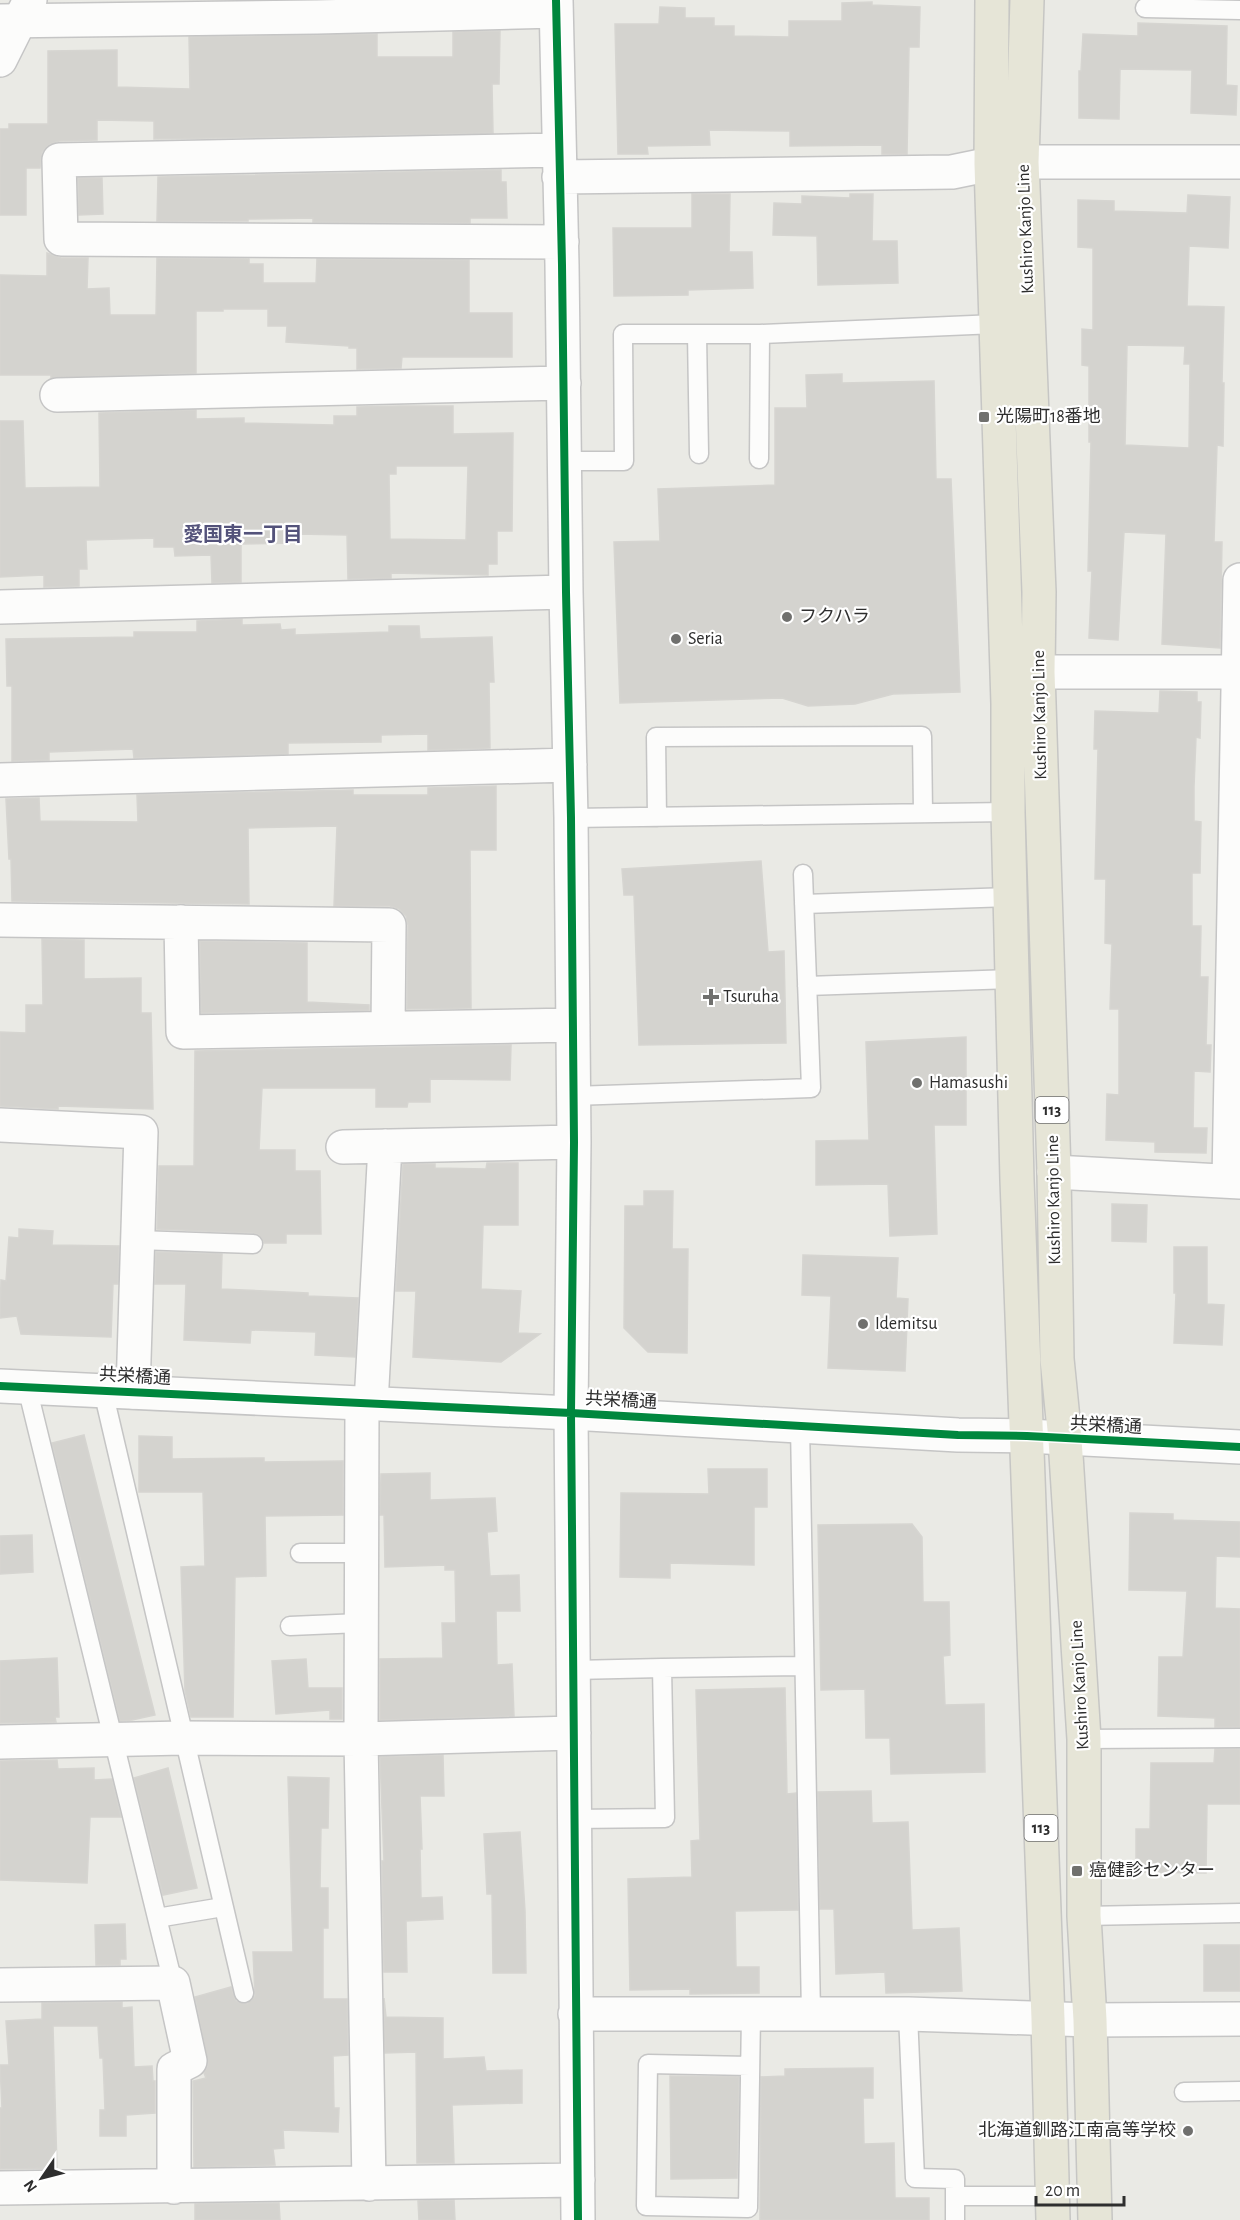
<svg xmlns="http://www.w3.org/2000/svg" width="1240" height="2220" font-family="'Alegreya Sans','Noto Sans JP',sans-serif">
<rect width="100%" height="100%" fill="#eaeae5"/>
<path fill="#d4d3cf" stroke="#d6d5d1" stroke-width="1.5" fill-rule="evenodd" d="M872,2V5L920,7L919,47H909L907,154H882V145L790,146V131L709,130L710,145L647,146L648,154H618L615,24H659L660,7L685,8V18H714V26H734V36L789,37V21H842V3Z
M1138,23L1227,26L1226,85L1237,86L1236,115L1191,113L1192,70L1120,69L1119,119L1079,118V71H1081L1083,34L1138,36Z
M500,31L499,84H492L493,133L154,139V121L97,120V140L59,141L50,144L42,152L40,168H26V215H0V129H9V124H48V51L117,50V87L190,89L189,37L377,34V57H453V32Z
M501,170V182H506L507,218H470V223L313,222V218L248,219V221H157L158,177Z
M78,178H102L103,214L79,215Z
M692,194H730L729,252H752L753,288L688,290V295L614,296L613,228H692Z
M850,194H873L872,241H897L898,283L818,285L817,236L773,235L774,203L802,204V196L850,198Z
M1188,195L1230,197L1228,248L1189,246L1187,306L1224,307L1222,383H1224L1223,446L1217,445L1214,542H1222L1220,648L1162,644L1166,534L1124,532L1118,640L1089,638L1092,571H1088L1091,442H1089V366L1082,365V329L1093,330V248L1078,247V200L1114,201V211L1187,213ZM1127,345L1185,346L1184,364H1190L1189,448L1125,445Z
M47,253L61,258H88L87,289L109,288L110,315H156L157,258L249,259V264H263V283H316L317,259L469,260V313H512V357H402L401,368L357,369V348H349V346L286,342L287,326H268V309H223V311H196V373L51,378V375H0V275L47,276Z
M842,374V383L934,381L936,479H951L960,692L893,694L855,704L808,706L782,698L620,703L614,542L660,541L658,489L775,485V408H807L806,375Z
M401,406H453V434L513,433L512,531H497V564H488V575L391,573V578L348,579L347,535L298,534V543L241,544V582L212,583L211,555L175,556L174,547H154V538L86,540L87,569H79V586L44,587V575L0,577V421H23L25,488L100,487L99,413L196,410V419L244,418V423L334,425V416H357V407ZM396,466H468L466,540L390,539L389,474H396Z
M242,619V625L280,624L281,630L295,629V635L389,632V626H419L420,639L492,637L494,682H489L490,748L428,750V734L381,735V742L288,743V754L134,758L133,749L49,752V760L12,761V686H7L6,639L134,637V632H197V621Z
M1160,691L1197,692V702H1201L1200,738L1196,737L1194,787V821L1201,822L1200,873H1192V926H1201L1200,977H1208L1206,1045H1211L1210,1072L1194,1071L1193,1128H1207L1206,1153L1155,1152V1142L1106,1140L1107,1094L1119,1095V1009H1110L1112,944L1105,943L1106,879H1095L1098,749H1094L1095,711L1159,713Z
M496,786V850H470L471,1008L407,1009L408,925L406,916L399,909L390,906H334L337,826L248,828L249,904L12,901L11,859H9L6,799L39,798L40,821L138,822L137,795L353,790V795H428V788Z
M761,861L768,952L784,951L786,1043L639,1045L634,895H624L622,869Z
M42,939L84,940V979L141,978V1013H151L153,1109L58,1106V1109L0,1106V1032L26,1033V1005H43Z
M200,941L307,943V1002L369,1005V1010L201,1013Z
M966,1037V1125H934L937,1234L890,1236L888,1184L816,1185V1141L869,1140L866,1042Z
M511,1045L510,1080L430,1079V1102H408L407,1107H376V1088H262L259,1150H295V1171H320L321,1234H286V1243H264L259,1235L253,1233L157,1229L159,1166H194L195,1051Z
M487,1163H518V1225H483L481,1289L521,1291L518,1333L540,1334L501,1362L413,1357L416,1291H396L403,1164H435V1168L486,1169Z
M644,1191H673L672,1249H688L687,1353L648,1352L624,1328L625,1206H644Z
M1112,1204L1147,1205L1146,1242L1112,1241Z
M19,1229L53,1231L52,1245L119,1246L118,1284H113L111,1337L21,1334L17,1316L0,1318L1,1280L6,1281L9,1237L19,1238Z
M1174,1247H1207V1304L1224,1305L1222,1345L1174,1343L1176,1293H1174Z
M156,1252L222,1254L221,1289L308,1293V1296L358,1298L355,1357L315,1355L316,1332L251,1330L250,1343L184,1340L186,1284H155Z
M803,1255L898,1258L896,1298L908,1299L905,1371L828,1368L831,1296L802,1295Z
M84,1435L155,1715L132,1720L120,1721L52,1443Z
M139,1436L172,1437V1459L264,1458V1462L343,1461V1515L265,1516L266,1576L235,1577L233,1717H191L185,1691L181,1567L205,1566L203,1492H139Z
M708,1469H767V1507H754V1565L670,1563V1578L620,1577L621,1493L709,1494Z
M430,1473V1500L495,1498L497,1531L487,1532L490,1576L519,1575L520,1611H496L497,1665L512,1664L514,1716L380,1720V1659L443,1658L442,1623H456L455,1570H445V1565L385,1567L384,1515H380L381,1474Z
M1130,1513L1173,1514V1520L1240,1522V1557L1216,1556L1215,1608L1240,1609V1727H1215V1718L1158,1716L1159,1657H1183L1187,1591L1129,1590Z
M912,1524L922,1537L923,1602H949L950,1655L943,1656L945,1705L984,1704L985,1772L891,1774L890,1738H866L865,1689L821,1690L818,1525Z
M32,1535L33,1572L0,1574V1536Z
M57,1658L59,1717H55L56,1722L0,1723V1661Z
M306,1659L308,1688H342V1719H330V1710L276,1714L272,1661Z
M785,1688L787,1794L796,1793L798,1910L735,1911L736,1967H759V1993L690,1994V1989L630,1990L628,1879L692,1877L691,1841L700,1840L696,1690Z
M1215,1749H1240V1804H1207L1206,1873L1136,1872V1829H1150L1151,1763H1214Z
M443,1755L444,1796H420L422,1849H420L421,1898L442,1897L443,1919L406,1921L407,1972H384L382,1861H384L380,1757Z
M57,1760L58,1769L94,1768V1780L112,1779L121,1817H90L87,1883L0,1880V1761Z
M168,1768L197,1888L163,1895L134,1778Z
M288,1777L329,1778L328,1828H321L320,1888H328V1928H323V1999H347L348,2055L333,2056L334,2108H339L338,2132L283,2130L284,2148L273,2149L275,2165L194,2167L193,2081L206,2078L204,2073L208,2065L195,1997L231,1987L236,2001L247,2004L255,1996L253,1952H293Z
M871,1791L872,1823L908,1822L912,1930L959,1928L962,1991L886,1993L885,1972L836,1974L834,1909H820L818,1792Z
M520,1832L525,1911L526,1973H493L492,1894H487L484,1834Z
M125,1924L126,1959H120V1965H96L95,1925Z
M1204,1945H1240V1991H1204Z
M384,1998L386,2017L443,2018V2059L484,2057L486,2071L522,2070V2103L452,2105L454,2163H417L416,2052L385,2053Z
M122,2002V2008L132,2007L134,2067L152,2066L153,2081H155V2113L126,2115V2136H100V2110H105L103,2058H100L98,2026H53L57,2168L0,2169V2108H2L0,2065H9L6,2021L42,2019V2003Z
M873,2068V2098H863L864,2144L894,2143L895,2198H929V2220H760L761,2077L785,2076V2069Z
M670,2076L739,2077L737,2178L671,2179Z
M454,2200L455,2220H419L418,2201Z
M279,2203L280,2220H195V2204Z"/>
<g fill="none" stroke-linecap="round" stroke-linejoin="round">
<defs>
<path id="lane" d="M1145,8L1240,10
M697,334L699,454
M759,459L760,334
M564,461H624L623,334H760L996,324
M657,817L656,737L922,736L923,812
M571,818L1008,812
M804,904L1010,897
M807,986L1012,979
M573,1096L811,1088L803,874
M138,1240L253,1244
M27,1387L173,1983
M103,1391L244,1993
M800,1426L811,2014
M300,1553H360
M290,1626L360,1623
M574,1670L662,1668
M1084,1739L1240,1738
M574,1819L665,1818L662,1668L804,1666
M1084,1916L1240,1913
M157,1918L223,1907
M908,2014L915,2178L955,2179V2220
M750,2066L648,2064L646,2206L748,2208L751,2014
M1184,2092L1240,2091
M955,2196H1052"/>
<path id="street" d="M556,0L562,265L566,592L571,818L574,1142L571,1413L578,2220
M0,21L317,17L556,11
M559,150L59,160L61,239L562,242
M559,177L952,172L991,164L1022,162H1240
M57,395L564,383
M0,607L566,592
M1011,674L1038,672H1240
M0,780L570,765
M0,920L389,925L388,1028
M181,922L183,1032L573,1025
M0,1125L141,1132L133,1392
M343,1147L574,1142
M1054,1172L1240,1182
M1229,1181L1240,580
M362,1404L361,1739L369,2184
M371,1404L385,1146
M0,1742L183,1738L361,1739L574,1733
M0,1985L173,1983L190,2061L174,2069V2187
M575,2014H908L1090,2020L1240,2019
M0,2188L578,2180"/>
<path id="secondary" d="M0,60L30,0
M0,1386L571,1413L958,1435L1027,1436L1240,1447"/>
<path id="primary" d="M992,0L991,164L1008,704V812L1017,1180L1048,2019L1053,2220
M1027,0L1022,162L1039,592L1038,672L1054,1172L1057,1359L1065,1439L1084,1739V1916L1090,2020L1095,2220"/>
</defs>
<use href="#lane" stroke="#c5c5c5" stroke-width="21"/>
<use href="#street" stroke="#c5c5c5" stroke-width="36"/>
<use href="#secondary" stroke="#c5c5c5" stroke-width="36"/>
<use href="#primary" stroke="#c6c6c4" stroke-width="36"/>
<use href="#lane" stroke="#fcfcfb" stroke-width="18"/>
<use href="#street" stroke="#fcfcfb" stroke-width="33"/>
<use href="#secondary" stroke="#fcfcfb" stroke-width="33"/>
<use href="#primary" stroke="#e6e5d7" stroke-width="33"/>
<defs>
<path id="cycleway" d="M556,0L562,265L566,592L571,818L574,1142L571,1413L578,2220
M0,1386L571,1413L958,1435L1027,1436L1240,1447"/>
</defs>
<use href="#cycleway" stroke="#fff" stroke-width="11"/>
<use href="#cycleway" stroke="#00873e" stroke-width="8"/>
</g>
<g fill="#70706e" stroke="#fff" stroke-width="2">
<rect x="978" y="411" width="12" height="12" rx="3"/>
<circle cx="787" cy="617" r="6"/>
<circle cx="676" cy="639" r="6"/>
<path d="M708 988h6v6h6v6h-6v6h-6v-6h-6v-6h6z"/>
<circle cx="917" cy="1083" r="6"/>
<circle cx="863" cy="1324" r="6"/>
<rect x="1071" y="1865" width="12" height="12" rx="3"/>
<circle cx="1188" cy="2131" r="6"/>
</g>
<g text-anchor="middle" dominant-baseline="central" stroke-width="4.5" stroke-linejoin="round" paint-order="stroke">
<g fill="#fff" stroke="#6d6d6d" stroke-width="1.5">
<rect x="1035.5" y="1097" width="33" height="26" rx="4.5"/>
<rect x="1024.5" y="1815" width="33" height="26" rx="4.5"/>
</g>
<g font-size="16" font-weight="bold" fill="#2e2e2e">
<text x="1052" y="1110">113</text>
<text x="1041" y="1828">113</text>
</g>
<g font-size="18" fill="#2e2e2e" stroke="#fff">
<text transform="translate(1026 229) rotate(-92)">Kushiro Kanjo Line</text>
<text transform="translate(1040 715) rotate(-91)">Kushiro Kanjo Line</text>
<text transform="translate(1054 1200) rotate(-91)">Kushiro Kanjo Line</text>
<text transform="translate(135 1377) rotate(3)">共栄橋通</text>
<text transform="translate(621 1401) rotate(3)">共栄橋通</text>
<text transform="translate(1106 1426) rotate(3)">共栄橋通</text>
<text transform="translate(1080 1685) rotate(-93)">Kushiro Kanjo Line</text>
</g>
<g font-size="18" fill="#2e2e2e" stroke="#fff" text-anchor="start">
<text x="996" y="417">光陽町18番地</text>
<text x="799" y="617">フクハラ</text>
<text x="688" y="639">Seria</text>
<text x="723" y="997">Tsuruha</text>
<text x="929" y="1083">Hamasushi</text>
<text x="875" y="1324">Idemitsu</text>
<text x="1089" y="1871">癌健診センター</text>
<text x="1176" y="2131" text-anchor="end">北海道釧路江南高等学校</text>
</g>
<g font-size="20" font-weight="bold" fill="#53527a" stroke="#fff">
<text x="243" y="535">愛国東一丁目</text>
</g>
</g>
<g transform="translate(42 2178) rotate(235)" stroke="#ffffff" stroke-width="4.5" paint-order="stroke">
<path d="M0-4.5L10 22L0 15L-10 22Z" fill="#2e2e2e"/>
<text y="-9" font-size="16" font-weight="bold" text-anchor="middle" fill="#2e2e2e">N</text>
</g>
<path d="M1036 2196v9h88v-9" fill="none" stroke="#2e2e2e" stroke-width="3"/>
<text x="1045" y="2196" font-size="18" fill="#2e2e2e" stroke="#ffffff" stroke-width="4.5" paint-order="stroke">20 m</text>
</svg>
